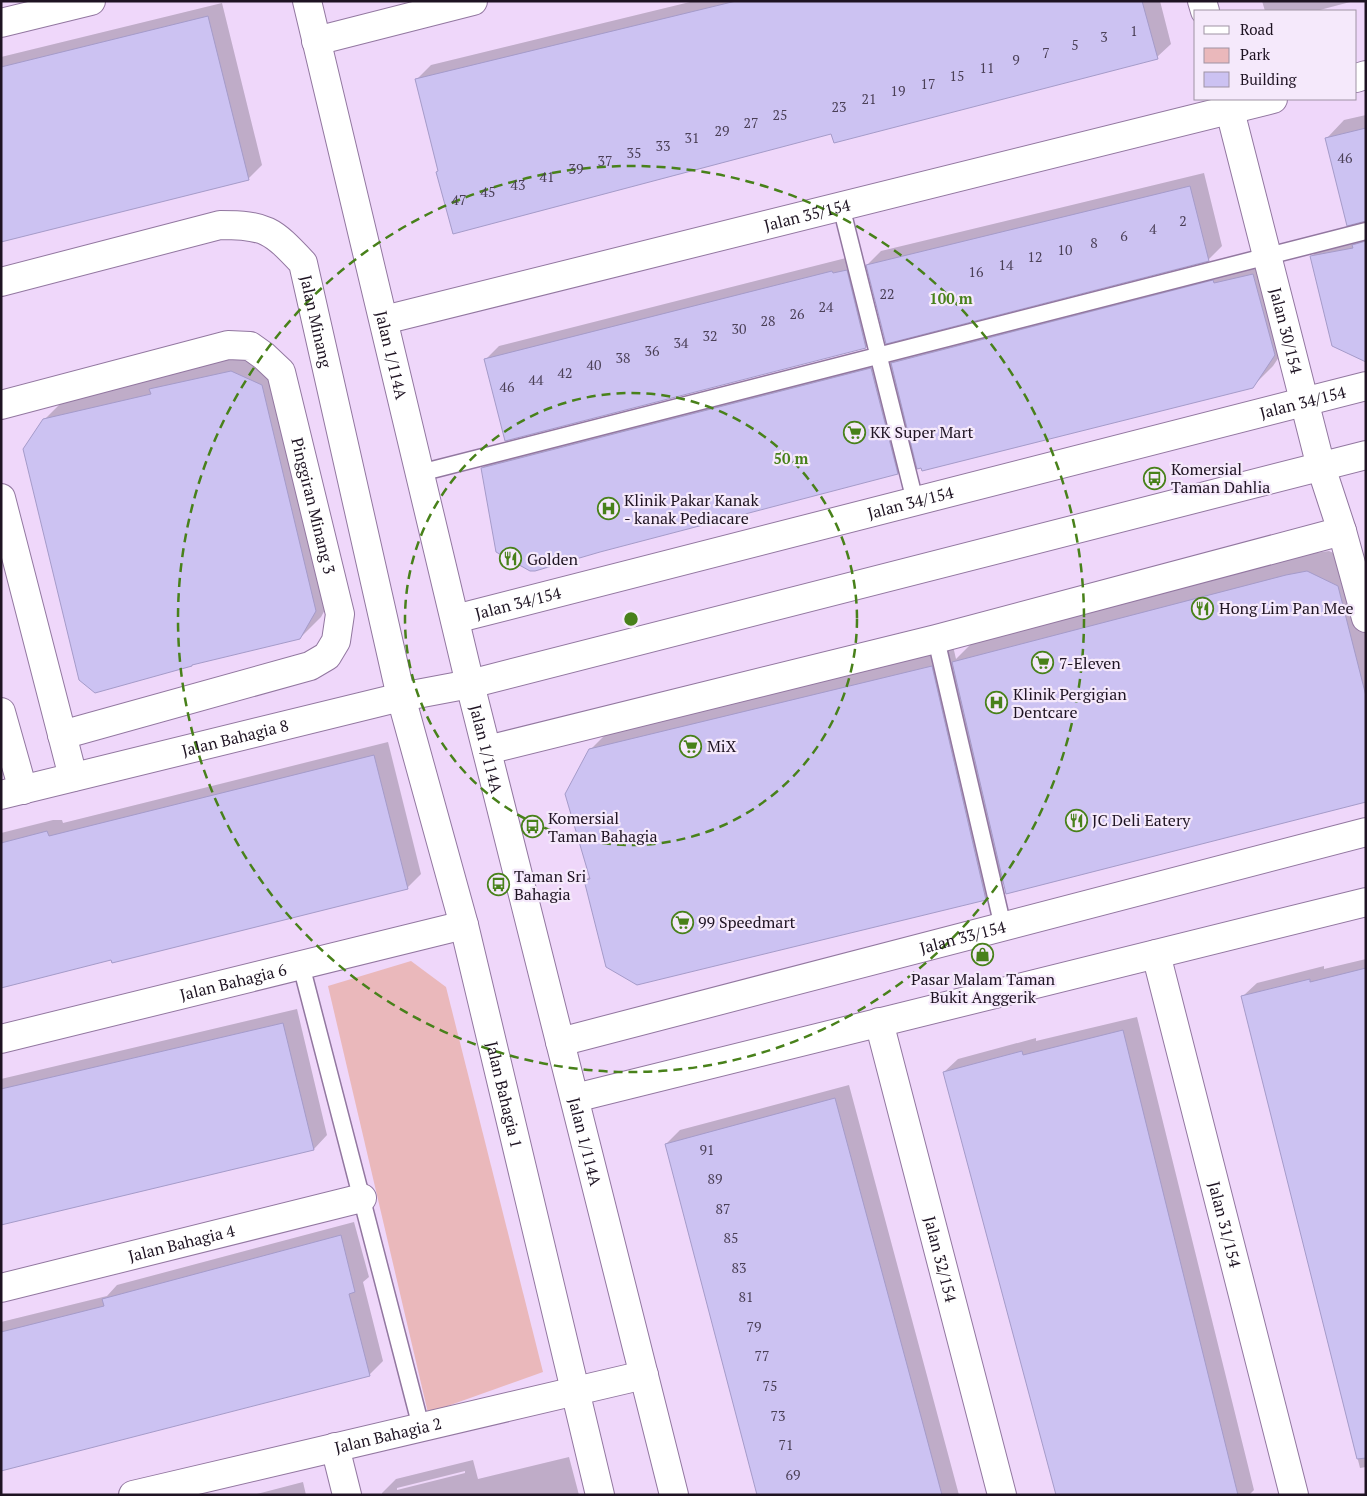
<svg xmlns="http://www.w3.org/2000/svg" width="1367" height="1496" font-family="'PT Serif',serif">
<rect width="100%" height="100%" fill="#efd7fa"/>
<path fill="#eab8bb" d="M411,961L446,987L543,1372L428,1413L328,986Z"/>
<path fill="#0003" fill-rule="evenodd" d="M694,1H1160L1171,44L1157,57L832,132L439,171L417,79L431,65Z
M1262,1H1354L1316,11H1265Z
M222,3L262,165L248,179L1,241V57Z
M1366,115V221L1327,138L1344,120Z
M1204,173L1222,246L1208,260L867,265L881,251Z
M1366,232V356L1312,256L1330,238Z
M1274,253L1295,333L1273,366L1252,387L915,455L897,473L482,468L503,447L892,348L895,360L913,342Z
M846,258L880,333L866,347L486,359L499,346Z
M252,350L283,364L336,590L321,617L300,638L44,420L65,399Z
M1329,551L1359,565L1366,593V801L1004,881L986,899L637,984L585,881L590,876V750L611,729L953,646L956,659L974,641L1308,554Z
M388,742L421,874L407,888L1,986V833L53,820H62L63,823Z
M1366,959V1467L1360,1468L1243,996L1257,983L1324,966V969Z
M297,1009L327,1135L314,1149L1,1224V1079Z
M1137,1017L1254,1490L1249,1495H1057L944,1072L958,1059L1036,1038V1041Z
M849,1085L959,1495H759L666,1144L680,1130Z
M354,1222L369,1277L363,1282L383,1361L369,1375L1,1470V1322L107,1296L117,1285Z
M569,1457L579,1495H382V1493L396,1479L473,1460L478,1479ZM465,1471V1473L397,1490V1488Z
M303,1482L306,1495H253Z"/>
<path fill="#ccc2f2" stroke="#a59bc9" d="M736,1H1142L1158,59L834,143L831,134L453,234L436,172L438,171L415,79Z
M208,16L249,180L1,242V67Z
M1366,128V221L1347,226L1325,138Z
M1190,186L1209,261L886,344L866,265Z
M1366,241V362L1332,346L1310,256L1353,248L1352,245Z
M847,270L866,348L505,441L484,359L832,271L833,273Z
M1253,274L1275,355L1253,388L922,471L921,468L917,469L891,363L1213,280L1214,283Z
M871,368L898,474L600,552L535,571H530L496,552L481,468Z
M231,371L262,385L316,611L300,639L192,665V666L95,693L79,680L23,449L43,419L151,394L149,389Z
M1307,571L1338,586L1366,696V802L1006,894L952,662L1286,575Z
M932,666L986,900L637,985L606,967L584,880L590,879L565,794L589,749Z
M374,755L408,889L112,963L111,960L1,988V843L47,831L49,836Z
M1366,968V1458L1357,1459L1241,996L1310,979V982Z
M283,1023L314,1150L1,1225V1089Z
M1123,1030L1233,1475L1238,1495H1056L943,1072L1022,1051L1023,1055Z
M835,1098L923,1424L942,1495H757L665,1144Z
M341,1235L355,1292L349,1294L370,1376L1,1471V1332L104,1306L102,1299Z"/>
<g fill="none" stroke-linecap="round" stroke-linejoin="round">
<defs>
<path id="service" d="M841,206L915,501
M420,473L1366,231
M936,639L1003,927
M301,965L421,1427"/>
<g id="minor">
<path d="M1202,1L1205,11"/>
<path d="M1,23L91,1"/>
<path d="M316,41L473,1"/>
<path d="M1356,78L1366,75"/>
<path id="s1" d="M1227,99L1321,467L1342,531L1366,618"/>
<path id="s2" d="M1,282L220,225C266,225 272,230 303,263L401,697L464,925L600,1495"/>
<path id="s3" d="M384,320L1273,99"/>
<path id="s4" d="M1,405L228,345L250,346L264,356L281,372L340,614L336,641L327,656L310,666L62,735"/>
<path d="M1,498L73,777"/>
<path id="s5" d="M455,619L1366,386"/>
<path d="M1,712L23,790"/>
<path d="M487,750L936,639L1342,531"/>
<path id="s6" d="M1,795L401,697L470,684"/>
<path id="s7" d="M1156,954L1294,1495"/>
<path id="s8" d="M879,1022L1002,1495"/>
<path id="s9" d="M1,1039L464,925"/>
<path id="s10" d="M560,1042L1366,832"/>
<path d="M575,1098L1366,902"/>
<path id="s11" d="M1,1288L362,1198"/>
<path d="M335,1447L347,1495"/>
<path id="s12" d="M133,1495L644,1375"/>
</g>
<g id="tertiary">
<path id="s13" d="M307,1L470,684L674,1495"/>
<path d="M470,684L1366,455"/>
</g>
</defs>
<use href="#service" stroke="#9277a0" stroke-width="19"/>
<use href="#minor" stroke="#9277a0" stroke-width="30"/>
<use href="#tertiary" stroke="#9277a0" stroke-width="30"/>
<use href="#service" stroke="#fff" stroke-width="16"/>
<use href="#minor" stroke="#fff" stroke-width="28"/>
<use href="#tertiary" stroke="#fff" stroke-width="28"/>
</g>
<g fill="none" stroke="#48811a" stroke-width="2.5" stroke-dasharray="9 6">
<circle cx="631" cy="619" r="226"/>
<circle cx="631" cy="619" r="453"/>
</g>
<defs>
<symbol id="supermarket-ring" viewBox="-11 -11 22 22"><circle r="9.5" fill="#f5e9fb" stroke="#48811a" stroke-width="1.5"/><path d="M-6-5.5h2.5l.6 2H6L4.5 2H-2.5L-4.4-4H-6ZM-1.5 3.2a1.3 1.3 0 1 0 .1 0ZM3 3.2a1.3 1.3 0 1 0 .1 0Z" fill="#48811a"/></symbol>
<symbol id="bus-ring" viewBox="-11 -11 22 22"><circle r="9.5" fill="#f5e9fb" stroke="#48811a" stroke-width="1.5"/><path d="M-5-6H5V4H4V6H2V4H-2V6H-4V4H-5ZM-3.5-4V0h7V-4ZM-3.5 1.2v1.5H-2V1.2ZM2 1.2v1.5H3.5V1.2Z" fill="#48811a"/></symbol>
<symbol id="hospital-ring" viewBox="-11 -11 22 22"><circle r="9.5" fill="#f5e9fb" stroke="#48811a" stroke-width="1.5"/><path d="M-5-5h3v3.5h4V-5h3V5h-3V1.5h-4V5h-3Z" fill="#48811a"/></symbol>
<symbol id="restaurant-ring" viewBox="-11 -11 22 22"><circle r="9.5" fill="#f5e9fb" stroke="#48811a" stroke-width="1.5"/><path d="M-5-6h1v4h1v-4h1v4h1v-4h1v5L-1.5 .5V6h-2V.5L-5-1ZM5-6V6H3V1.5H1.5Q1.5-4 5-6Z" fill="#48811a"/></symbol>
<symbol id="shop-ring" viewBox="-11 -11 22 22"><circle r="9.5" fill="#f5e9fb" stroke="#48811a" stroke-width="1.5"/><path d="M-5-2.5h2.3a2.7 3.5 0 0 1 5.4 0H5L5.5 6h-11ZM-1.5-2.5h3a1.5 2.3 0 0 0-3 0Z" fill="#48811a"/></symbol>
</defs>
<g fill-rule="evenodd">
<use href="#supermarket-ring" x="842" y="420" width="25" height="25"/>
<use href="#bus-ring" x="1142" y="466" width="25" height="25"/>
<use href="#hospital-ring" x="596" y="496" width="25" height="25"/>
<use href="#restaurant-ring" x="498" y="546" width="25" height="25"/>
<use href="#restaurant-ring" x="1190" y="596" width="25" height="25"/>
<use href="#supermarket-ring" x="1030" y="650" width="25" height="25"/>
<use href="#hospital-ring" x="984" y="690" width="25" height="25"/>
<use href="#supermarket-ring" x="678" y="734" width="25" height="25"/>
<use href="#restaurant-ring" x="1064" y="808" width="25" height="25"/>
<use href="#bus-ring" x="520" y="814" width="25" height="25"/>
<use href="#bus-ring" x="486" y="872" width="25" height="25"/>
<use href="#supermarket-ring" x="670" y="910" width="25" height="25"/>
<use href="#shop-ring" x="970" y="942" width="25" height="25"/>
</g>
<g text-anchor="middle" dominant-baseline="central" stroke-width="4.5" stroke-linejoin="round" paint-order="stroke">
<g font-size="14" fill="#4a3f56">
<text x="1134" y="30">1</text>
<text x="1104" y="36">3</text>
<text x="1075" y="44">5</text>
<text x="1046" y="52">7</text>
<text x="1016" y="59">9</text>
<text x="987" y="67">11</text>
<text x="957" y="75">15</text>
<text x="928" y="83">17</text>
<text x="898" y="90">19</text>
<text x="869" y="98">21</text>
<text x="839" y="106">23</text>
<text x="780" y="114">25</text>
<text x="751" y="122">27</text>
<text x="722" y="130">29</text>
<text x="692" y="137">31</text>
<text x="663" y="145">33</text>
<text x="634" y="152">35</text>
<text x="1345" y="157">46</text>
<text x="605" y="160">37</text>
<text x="576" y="168">39</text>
<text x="547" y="176">41</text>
<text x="518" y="184">43</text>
<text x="488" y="191">45</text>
<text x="459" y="199">47</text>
<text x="1183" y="220">2</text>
<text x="1153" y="228">4</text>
<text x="1124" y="235">6</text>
<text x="1094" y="242">8</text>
<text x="1065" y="249">10</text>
<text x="1035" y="256">12</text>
<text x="1006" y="264">14</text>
<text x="976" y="271">16</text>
<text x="887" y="293">22</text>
<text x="826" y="306">24</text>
<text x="797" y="313">26</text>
<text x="768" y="320">28</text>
<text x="739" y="328">30</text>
<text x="710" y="335">32</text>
<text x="681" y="342">34</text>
<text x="652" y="350">36</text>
<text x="623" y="357">38</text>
<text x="594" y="364">40</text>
<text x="565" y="372">42</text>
<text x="536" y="379">44</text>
<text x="507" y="386">46</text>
<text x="707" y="1149">91</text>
<text x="715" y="1178">89</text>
<text x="723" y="1208">87</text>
<text x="731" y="1237">85</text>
<text x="739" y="1267">83</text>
<text x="746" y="1296">81</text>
<text x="754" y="1326">79</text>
<text x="762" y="1355">77</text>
<text x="770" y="1385">75</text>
<text x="778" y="1415">73</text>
<text x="786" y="1444">71</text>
<text x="793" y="1474">69</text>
</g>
<g font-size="16" fill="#1e1322" stroke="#f5e9fb">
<text stroke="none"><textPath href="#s3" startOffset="436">Jalan 35/154</textPath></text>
<text stroke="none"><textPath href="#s2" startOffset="382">Jalan Minang</textPath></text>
<text stroke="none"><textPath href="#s1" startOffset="239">Jalan 30/154</textPath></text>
<text stroke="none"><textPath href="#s13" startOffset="364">Jalan 1/114A</textPath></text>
<text stroke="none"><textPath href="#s5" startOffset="875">Jalan 34/154</textPath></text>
<text stroke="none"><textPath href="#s5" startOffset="470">Jalan 34/154</textPath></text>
<text stroke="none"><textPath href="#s4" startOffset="435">Pinggiran Minang 3</textPath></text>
<text stroke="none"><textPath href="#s5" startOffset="65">Jalan 34/154</textPath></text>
<text stroke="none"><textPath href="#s6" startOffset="241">Jalan Bahagia 8</textPath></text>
<text stroke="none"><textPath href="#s13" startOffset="769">Jalan 1/114A</textPath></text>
<text stroke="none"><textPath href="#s10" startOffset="416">Jalan 33/154</textPath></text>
<text stroke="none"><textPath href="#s9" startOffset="239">Jalan Bahagia 6</textPath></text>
<text stroke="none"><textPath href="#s2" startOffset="1178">Jalan Bahagia 1</textPath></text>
<text stroke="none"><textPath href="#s13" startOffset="1174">Jalan 1/114A</textPath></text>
<text stroke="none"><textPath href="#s7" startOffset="279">Jalan 31/154</textPath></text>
<text stroke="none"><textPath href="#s11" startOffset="186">Jalan Bahagia 4</textPath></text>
<text stroke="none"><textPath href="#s8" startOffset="245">Jalan 32/154</textPath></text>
<text stroke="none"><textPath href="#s12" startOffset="262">Jalan Bahagia 2</textPath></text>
</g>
<g font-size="16" fill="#1e1322" stroke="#f5e9fb" text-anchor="start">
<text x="870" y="432">KK Super Mart</text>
<text x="1171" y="469">Komersial<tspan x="1171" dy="18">Taman Dahlia</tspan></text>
<text x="624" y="500">Klinik Pakar Kanak<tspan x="624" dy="18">- kanak Pediacare</tspan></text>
<text x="527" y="559">Golden</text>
<text x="1219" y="608">Hong Lim Pan Mee</text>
<text x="1059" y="663">7-Eleven</text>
<text x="1013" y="694">Klinik Pergigian<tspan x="1013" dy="18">Dentcare</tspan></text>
<text x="707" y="746">MiX</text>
<text x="548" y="818">Komersial<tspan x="548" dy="18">Taman Bahagia</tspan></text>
<text x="1092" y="820">JC Deli Eatery</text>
<text x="514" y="876">Taman Sri<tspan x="514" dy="18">Bahagia</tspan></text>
<text x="698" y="922">99 Speedmart</text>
<text x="983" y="979" text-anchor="middle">Pasar Malam Taman<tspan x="983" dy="18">Bukit Anggerik</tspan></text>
</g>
</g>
<circle cx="631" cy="619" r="8" fill="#48811a" stroke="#f5e9fb" stroke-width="2.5"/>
<g font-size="15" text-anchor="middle" font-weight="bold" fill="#48811a" stroke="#f5e9fb" stroke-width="4.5" stroke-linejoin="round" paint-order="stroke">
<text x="951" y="304">100 m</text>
<text x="791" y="464">50 m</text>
</g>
<rect width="1367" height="1496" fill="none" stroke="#1e1322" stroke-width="5"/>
<rect x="1194" y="10" width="162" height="90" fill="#f5e9fb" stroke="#9f93a4"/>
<rect x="1204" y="26" width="25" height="8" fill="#ffffff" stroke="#9f93a4"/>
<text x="1240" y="35" font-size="15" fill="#1e1322">Road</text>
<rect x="1204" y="48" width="25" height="15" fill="#eab8bb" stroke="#9f93a4"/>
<text x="1240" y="60" font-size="15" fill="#1e1322">Park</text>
<rect x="1204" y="72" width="25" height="15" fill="#ccc2f2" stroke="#9f93a4"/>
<text x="1240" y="85" font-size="15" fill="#1e1322">Building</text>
</svg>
